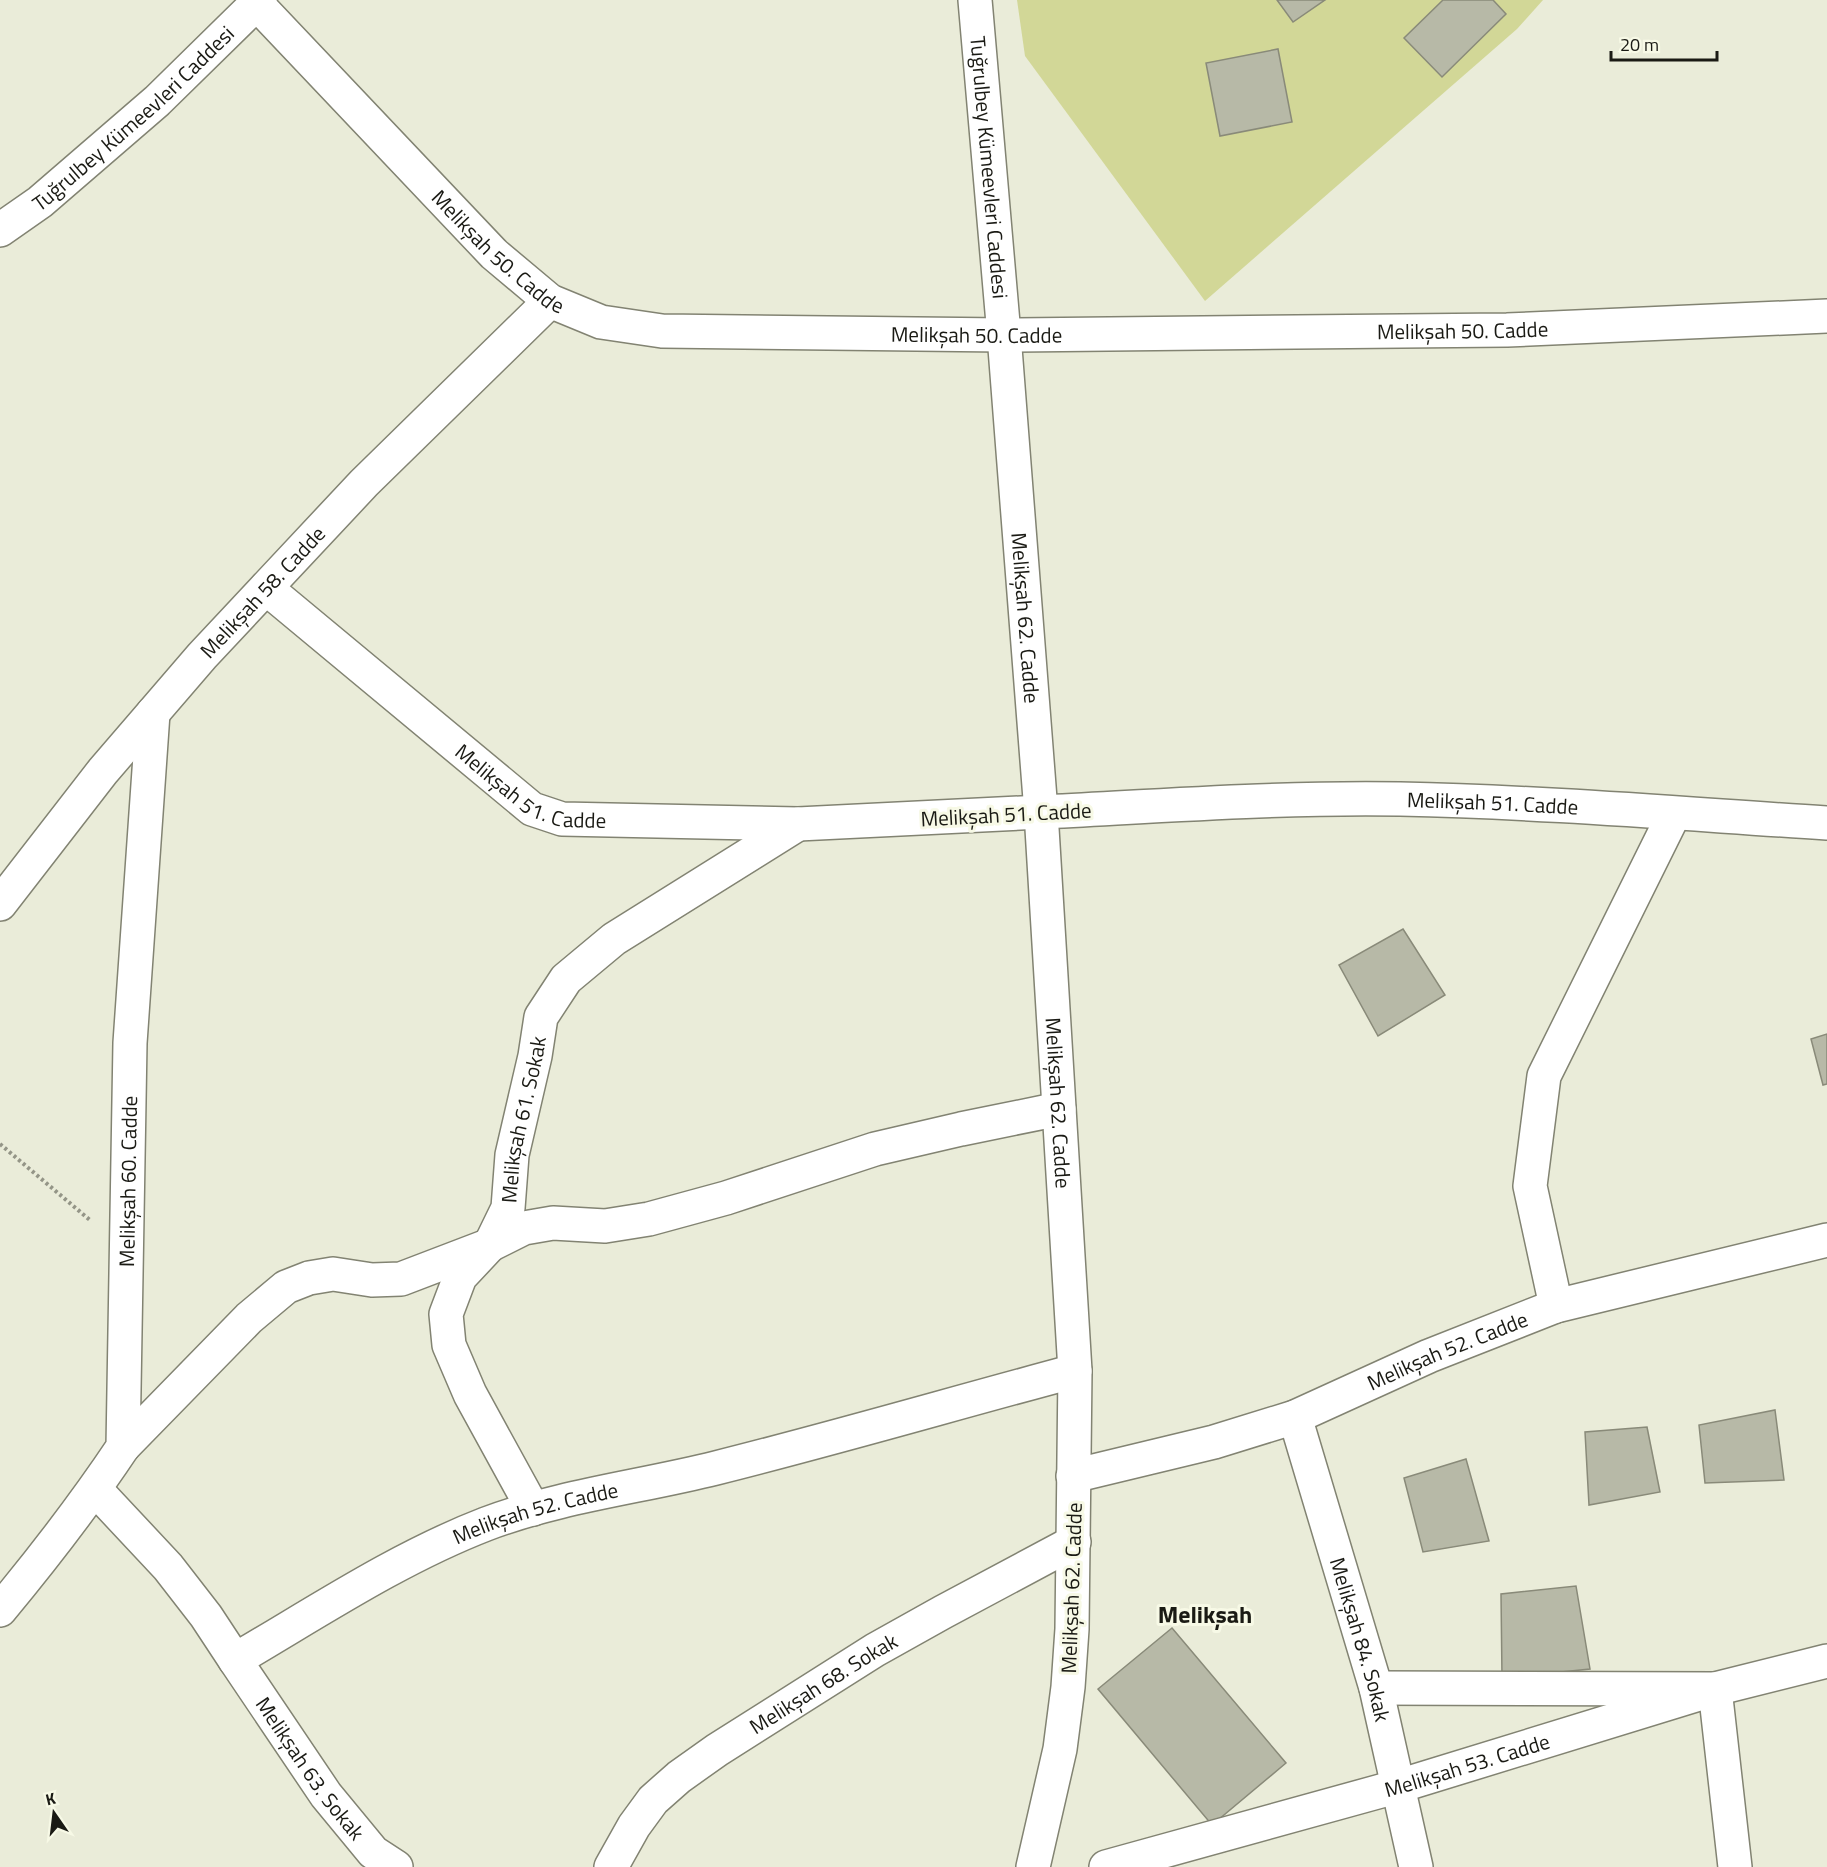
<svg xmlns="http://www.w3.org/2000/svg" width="1827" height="1867" font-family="'Titillium Web',sans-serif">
<rect width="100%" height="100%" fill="#eaecd9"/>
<path fill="#d2d797" d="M1017,0H1543L1517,29L1205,301L1025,56Z"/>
<path fill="#b7b9a7" stroke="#898a79" stroke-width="1.5" d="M1277,0H1325L1293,22Z
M1443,0H1493L1506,14L1442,77L1404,38Z
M1278,49L1292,122L1220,136L1206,63Z
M1403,929L1445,995L1378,1036L1339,965Z
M1827,1034V1084L1823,1085L1811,1039Z
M1775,1410L1784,1480L1705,1483L1699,1425Z
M1647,1427L1660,1492L1589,1505L1585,1432Z
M1466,1459L1489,1541L1423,1552L1404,1478Z
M1576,1586L1590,1669L1502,1678L1501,1594Z
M1172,1628L1286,1763L1212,1825L1098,1689Z"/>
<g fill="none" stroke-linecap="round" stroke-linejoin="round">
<defs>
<g id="minor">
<path id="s1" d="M266,588L532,809L562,819L798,824L1041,812"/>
<path id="s2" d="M0,904L103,771L202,656L364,483L550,301"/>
<path d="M1556,1306L1530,1186L1544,1076L1674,814"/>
<path id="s3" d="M1295,1417L1376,1688L1416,1867"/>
<path d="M123,1447L249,1318L286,1287L309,1278L333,1274L372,1280L401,1279L490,1245L524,1228L553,1223L605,1226L649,1219L726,1198L875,1149L961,1129L1059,1109"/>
<path id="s4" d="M95,1489L168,1567L206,1616L235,1660C317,1612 398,1558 486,1524C560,1496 640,1487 716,1468C836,1438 955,1403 1075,1371"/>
<path id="s5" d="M533,1509L470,1394L449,1345L446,1314L460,1277L490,1245L508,1208L512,1155L535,1056L541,1017L566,979L614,939L798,824"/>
<path id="s6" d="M0,1610C44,1557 85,1504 123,1447L130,1043L153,713"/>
<path id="s7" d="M235,1660L326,1795L373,1852L396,1867"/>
<path d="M1376,1688L1715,1689L1735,1867"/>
<path id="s8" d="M611,1867L634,1826L653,1800L679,1777L717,1750L875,1650L943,1612L1074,1542"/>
</g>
<g id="tertiary">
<path id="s9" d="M975,0L1004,335L1041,812L1075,1371L1072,1629L1068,1687L1060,1749L1033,1867"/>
<path id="s10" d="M257,4L494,254L550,301L601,322L662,331L1004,335L1507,330L1827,316"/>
<path id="s11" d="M0,230L40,202L157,101L260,0"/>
<path id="s12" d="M1041,812C1160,806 1280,797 1400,799C1542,802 1685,814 1827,823"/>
<path id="s13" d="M1073,1476L1214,1442L1295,1417L1429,1356L1556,1306L1827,1240"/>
<path id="s14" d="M1106,1867L1399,1786L1715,1689L1827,1661"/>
</g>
</defs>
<use href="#minor" stroke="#828372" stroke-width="36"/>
<use href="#tertiary" stroke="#828372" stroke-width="36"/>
<path stroke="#949587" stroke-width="4" stroke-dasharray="3 3" stroke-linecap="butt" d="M0,1144L91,1221"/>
<use href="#minor" stroke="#fff" stroke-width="33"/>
<use href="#tertiary" stroke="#fff" stroke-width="33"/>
</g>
<g text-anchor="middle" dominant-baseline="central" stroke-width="6" stroke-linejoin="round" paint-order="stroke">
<g font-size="21" fill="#1a1a14" stroke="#f7f9e6">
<text stroke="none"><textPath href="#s11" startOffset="174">Tuğrulbey Kümeevleri Caddesi</textPath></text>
<text stroke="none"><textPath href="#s9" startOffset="168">Tuğrulbey Kümeevleri Caddesi</textPath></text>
<text stroke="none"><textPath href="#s10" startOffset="346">Melikşah 50. Cadde</textPath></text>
<text stroke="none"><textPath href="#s10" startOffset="1335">Melikşah 50. Cadde</textPath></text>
<text stroke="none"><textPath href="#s10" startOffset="849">Melikşah 50. Cadde</textPath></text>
<text stroke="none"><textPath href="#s2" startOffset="408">Melikşah 58. Cadde</textPath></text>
<text stroke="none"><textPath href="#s9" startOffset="620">Melikşah 62. Cadde</textPath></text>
<text stroke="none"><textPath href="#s1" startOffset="336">Melikşah 51. Cadde</textPath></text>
<text stroke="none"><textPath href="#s12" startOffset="452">Melikşah 51. Cadde</textPath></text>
<text transform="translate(1006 814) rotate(-3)">Melikşah 51. Cadde</text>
<text stroke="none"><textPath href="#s9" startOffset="1106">Melikşah 62. Cadde</textPath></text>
<text stroke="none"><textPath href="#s5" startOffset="430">Melikşah 61. Sokak</textPath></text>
<text stroke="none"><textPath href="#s6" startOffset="470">Melikşah 60. Cadde</textPath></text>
<text stroke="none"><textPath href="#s13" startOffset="396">Melikşah 52. Cadde</textPath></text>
<text stroke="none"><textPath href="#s4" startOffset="558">Melikşah 52. Cadde</textPath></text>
<text transform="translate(1071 1588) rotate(-88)">Melikşah 62. Cadde</text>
<text stroke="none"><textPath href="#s3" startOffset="232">Melikşah 84. Sokak</textPath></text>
<text stroke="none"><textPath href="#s8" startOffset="286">Melikşah 68. Sokak</textPath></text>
<text stroke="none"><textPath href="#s14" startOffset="375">Melikşah 53. Cadde</textPath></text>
<text stroke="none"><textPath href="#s7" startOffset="132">Melikşah 63. Sokak</textPath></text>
</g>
<g font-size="24" font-weight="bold" fill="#1a1a14" stroke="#f7f9e6">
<text x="1205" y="1614">Melikşah</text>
</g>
</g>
<g transform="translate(54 1813) rotate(346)" stroke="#f7f9e6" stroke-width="4.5" paint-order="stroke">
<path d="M0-4.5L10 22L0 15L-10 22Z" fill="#1a1a14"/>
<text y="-9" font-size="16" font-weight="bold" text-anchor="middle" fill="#1a1a14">K</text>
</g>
<path d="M1611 51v9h106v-9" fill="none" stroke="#1a1a14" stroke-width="3"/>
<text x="1620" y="51" font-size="18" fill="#1a1a14" stroke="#f7f9e6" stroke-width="4.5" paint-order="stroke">20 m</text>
</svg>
